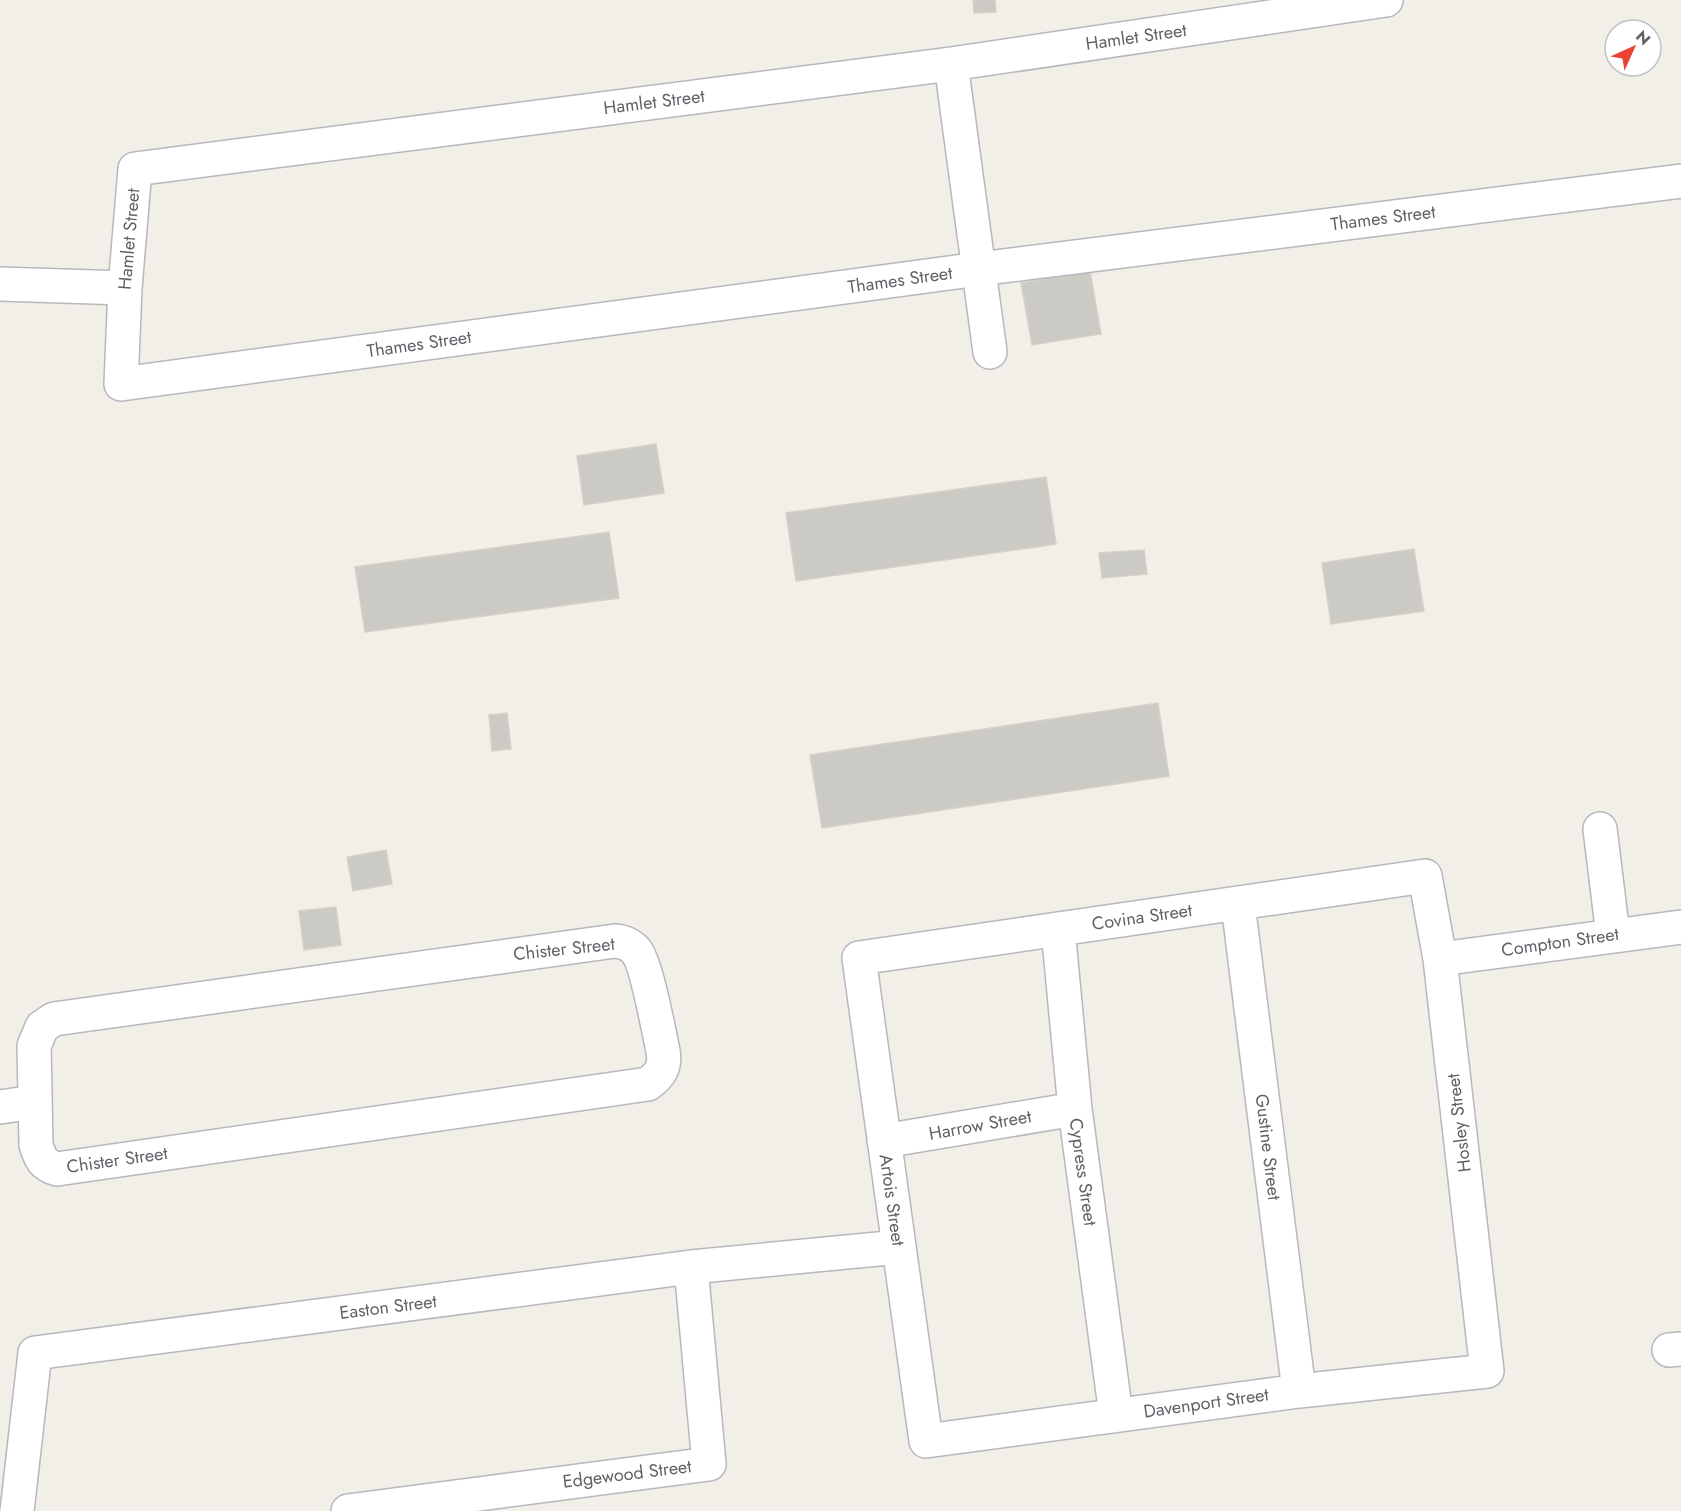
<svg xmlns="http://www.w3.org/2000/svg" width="1681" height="1511" font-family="Jost,sans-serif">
<rect width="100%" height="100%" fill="#f1efe8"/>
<path fill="#cccac5" stroke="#d6d1c6" stroke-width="1.5" d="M973,0H995L996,12L974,13Z
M1090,271L1101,334L1032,345L1021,283Z
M656,444L664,493L584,505L577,456Z
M1046,477L1056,544L796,581L786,513Z
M609,532L619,598L365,632L355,567Z
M1414,549L1424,611L1331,624L1322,563Z
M1144,550L1147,574L1102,578L1099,553Z
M1158,703L1169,776L822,828L810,755Z
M507,713L511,749L492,751L489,715Z
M386,850L392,884L353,891L347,857Z
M336,907L341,945L304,950L299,911Z"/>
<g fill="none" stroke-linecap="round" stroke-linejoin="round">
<defs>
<path id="minor" d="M1386,0L951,64L135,169L125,288L121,384L979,269L1681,181
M951,64L990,352
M0,284L125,288
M1600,829L1613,935
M1425,876L1440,959L1487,1371L1299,1391L926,1441L859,958Z
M1238,904L1299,1391
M1058,929L1075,1109L1116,1415
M615,941C624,942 630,944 636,951C646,962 659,1032 663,1051C666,1067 660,1075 648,1084L57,1169C43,1165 40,1158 36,1145L34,1046L42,1027L54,1019Z
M1440,959L1681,927
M0,1107L35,1102
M884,1141L1075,1109
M1669,1350L1681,1349
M35,1353L691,1267L899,1247
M17,1511L35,1353
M348,1511L709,1464L691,1267"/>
</defs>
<use href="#minor" stroke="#b5b8bc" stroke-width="36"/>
<use href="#minor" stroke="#fff" stroke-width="33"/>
</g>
<g text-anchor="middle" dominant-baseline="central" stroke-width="4.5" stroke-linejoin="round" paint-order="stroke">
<g font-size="18" fill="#5f6368" stroke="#fff">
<text transform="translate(1136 37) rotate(-8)">Hamlet Street</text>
<text transform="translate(654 102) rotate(-7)">Hamlet Street</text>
<text transform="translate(1383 218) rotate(-7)">Thames Street</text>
<text transform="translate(129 239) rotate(-85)">Hamlet Street</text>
<text transform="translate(900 280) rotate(-8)">Thames Street</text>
<text transform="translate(419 344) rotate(-8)">Thames Street</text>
<text transform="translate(1142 917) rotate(-8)">Covina Street</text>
<text transform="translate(1560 942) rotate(-8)">Compton Street</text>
<text transform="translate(564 949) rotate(-6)">Chister Street</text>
<text transform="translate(1459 1123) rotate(-97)">Hosley Street</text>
<text transform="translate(980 1125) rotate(-10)">Harrow Street</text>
<text transform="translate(1268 1147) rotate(83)">Gustine Street</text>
<text transform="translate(117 1160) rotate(-8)">Chister Street</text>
<text transform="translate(1083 1172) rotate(82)">Cypress Street</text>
<text transform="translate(892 1200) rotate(82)">Artois Street</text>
<text transform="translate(388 1307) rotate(-7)">Easton Street</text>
<text transform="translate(1206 1403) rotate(-8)">Davenport Street</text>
<text transform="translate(627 1474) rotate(-7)">Edgewood Street</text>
</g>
</g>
<g transform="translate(1633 48) rotate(45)"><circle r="28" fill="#ffffff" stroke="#bfc1c3" stroke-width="1.5"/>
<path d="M0-4.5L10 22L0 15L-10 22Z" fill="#ea4335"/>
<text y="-9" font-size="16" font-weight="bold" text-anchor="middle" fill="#5f6368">N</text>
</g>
</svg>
